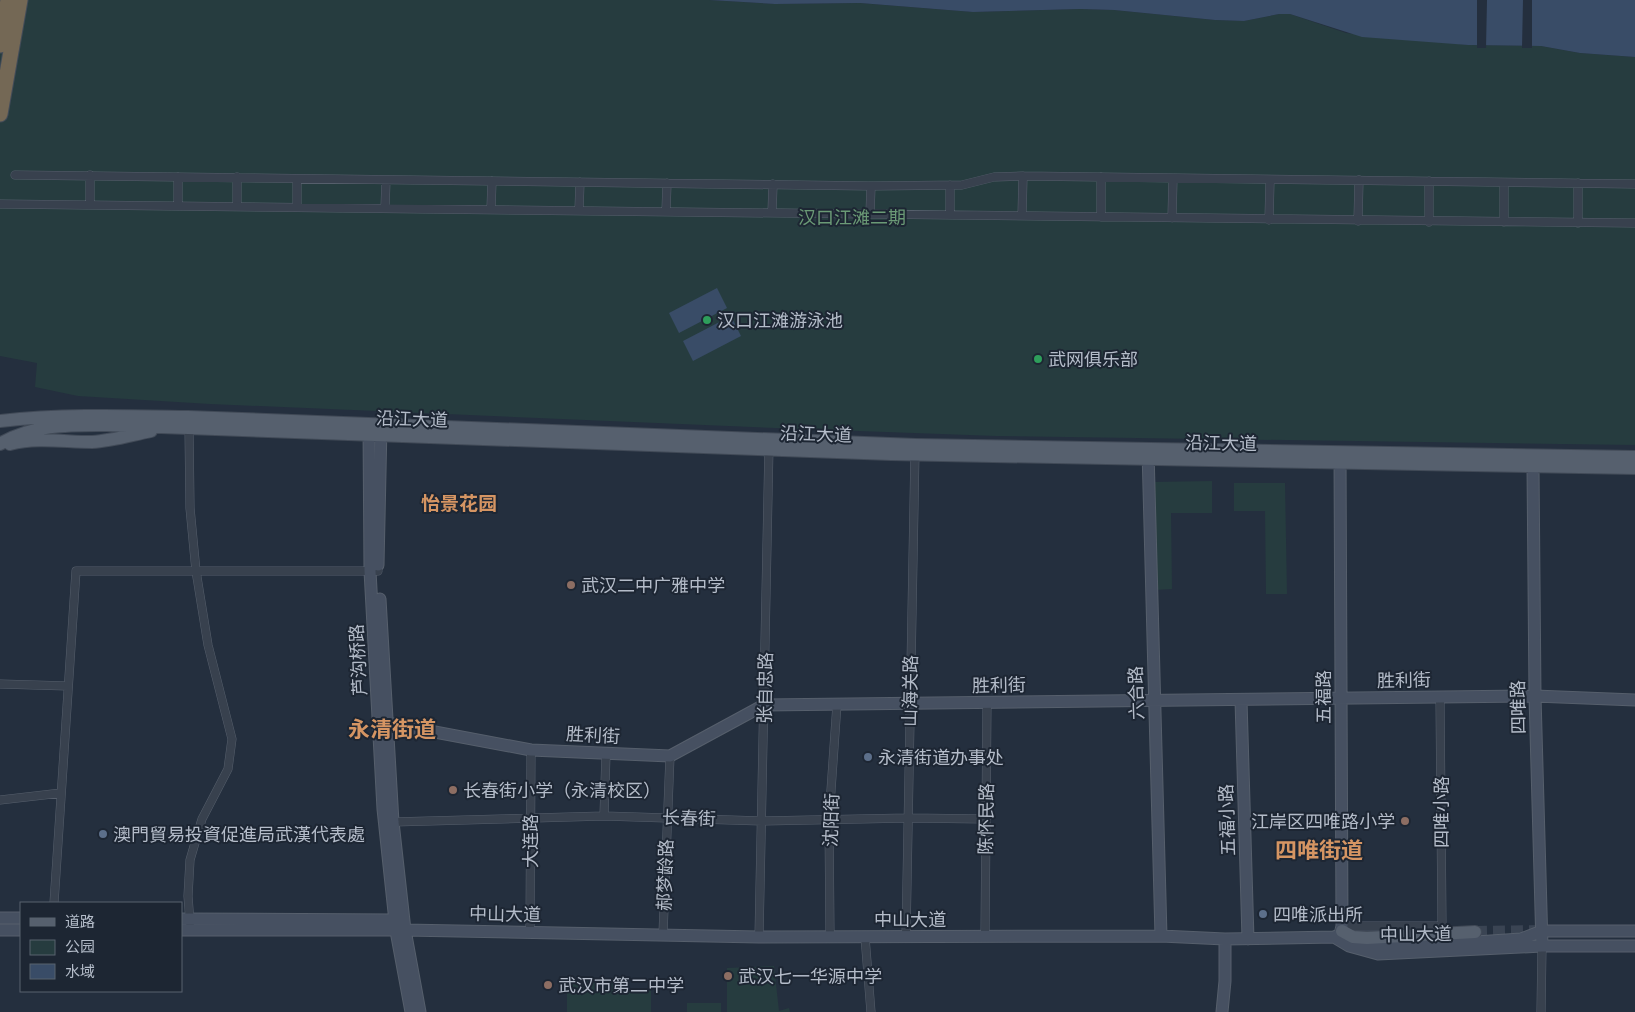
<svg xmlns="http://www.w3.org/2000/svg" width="1635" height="1012" font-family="Raleway,'Noto Sans SC',sans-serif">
<rect width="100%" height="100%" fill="#242f3e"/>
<path fill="#263c3f" d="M0,0H709L775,4L860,3L973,12L1080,9L1114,10L1215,20L1244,21L1279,14H1290L1346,33L1469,45L1541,46L1580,53L1635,57V445L996,436L776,428L210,404L78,396L35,387L37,363L0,356Z
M1212,481V513H1171L1172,589L1154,590L1152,482Z
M1234,483H1285L1287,594H1266L1265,511H1234Z
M774,966L779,1011L789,1008L790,1012H727V968Z
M612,980L614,991L651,990V1012H567V981Z
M687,1003H721V1012H687Z"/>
<path fill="#394c67" d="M709,0H1635V57L1580,53L1541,46L1468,45L1362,37L1290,14H1279L1244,21L1215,20L1114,10L1080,9L973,12L860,3L775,4Z
M717,288L727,308L679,333L669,313Z
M731,316L741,336L693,361L683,341Z"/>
<path fill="#242f3e" d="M1477,0H1487L1486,48H1477Z
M1523,0H1532V48H1522Z"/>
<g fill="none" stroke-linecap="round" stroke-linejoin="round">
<path stroke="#3a4453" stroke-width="12" stroke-dasharray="12 6" stroke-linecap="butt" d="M1475,932L1543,931"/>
<defs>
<path id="street" d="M15,175L871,186L962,185L994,177L1023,176L1635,184
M0,204L1635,223
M90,205V175
M178,206V177
M237,206V177
M297,207V179
M385,208L386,180
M491,209L492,181
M579,210L580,182
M666,211L667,183
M772,213L773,184
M870,214L871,186
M950,215V185
M1022,216L1023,176
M1101,217V177
M1172,218L1173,178
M1269,220L1270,180
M1358,221L1359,180
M1429,222V181
M1504,222V183
M1578,223V183
M189,428L190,508L196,571L208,645L232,739L228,769L202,819L190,860L188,896L190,923
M0,684L68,686
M0,800L61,793
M604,816L606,754
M393,822L604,816L762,821L908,818L986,819
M54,903L76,571H378
M1342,926H1442L1440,697
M530,932L531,750
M663,934L670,756
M759,937L769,446
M830,937L829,819L837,704
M865,937L871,1012
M906,937L915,451
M985,937L987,702
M1541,1012L1542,946"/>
<path id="secondary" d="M369,427L370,571L383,809L396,931L411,1012
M1148,451L1161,936
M1533,467L1535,696L1542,946
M378,565L381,426
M380,599L393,822L405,930L420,1012
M1241,700L1248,939
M379,724L387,723L531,750L670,756L764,705L1535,696L1635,700
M0,918H21
M181,919L395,920L401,923
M0,930H21
M181,930H405L759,937L1161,936L1225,939L1334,937L1349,946L1378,954L1542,946H1635
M1336,936L1340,935L1342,926L1340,453
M1359,944L1372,946L1420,943L1446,944L1521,939L1542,931H1635
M1222,1012L1225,981V939"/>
<path id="primary" d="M0,421C63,414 125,416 188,417L916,445L1635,457
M0,444C32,424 71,425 107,425L891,454L1635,468
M10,444C38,437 64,442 92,442C112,441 131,435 151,431
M1342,931L1353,937L1367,938L1475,932"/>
<path id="highway" d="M0,45L8,0
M0,114L20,0"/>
</defs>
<use href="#street" stroke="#565f6c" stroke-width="9"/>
<use href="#secondary" stroke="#565f6c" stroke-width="13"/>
<use href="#primary" stroke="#414a57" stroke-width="14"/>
<use href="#highway" stroke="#434c59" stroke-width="17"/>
<use href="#street" stroke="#38414e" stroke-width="8"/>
<use href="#secondary" stroke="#465061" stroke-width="11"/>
<use href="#primary" stroke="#56606e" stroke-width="12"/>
<use href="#highway" stroke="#746855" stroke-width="15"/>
</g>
<g fill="#2e9e5b" stroke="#1d2633" stroke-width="2">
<circle cx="707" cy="320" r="5"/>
<circle cx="1038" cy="359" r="5"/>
</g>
<g fill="#8d6e63" stroke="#1d2633" stroke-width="2">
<circle cx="571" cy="585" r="5"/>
<circle cx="453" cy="790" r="5"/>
<circle cx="1405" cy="821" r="5"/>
<circle cx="728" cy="976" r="5"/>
<circle cx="548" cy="985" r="5"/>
</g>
<g fill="#5c6f8a" stroke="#1d2633" stroke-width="2">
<circle cx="868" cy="757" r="5"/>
<circle cx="103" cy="834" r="5"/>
<circle cx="1263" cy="914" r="5"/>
</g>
<g text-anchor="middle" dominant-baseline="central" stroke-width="4" stroke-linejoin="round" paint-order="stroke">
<g font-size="18" fill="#6b9a76" stroke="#1d2633">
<text x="852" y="217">汉口江滩二期</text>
</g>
<g font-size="18" fill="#b4bcc9" stroke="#1d2633" text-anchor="start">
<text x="717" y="320">汉口江滩游泳池</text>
<text x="1048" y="359">武网俱乐部</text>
<text x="581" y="585">武汉二中广雅中学</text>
<text x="878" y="757">永清街道办事处</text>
<text x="463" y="790">长春街小学（永清校区）</text>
<text x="1395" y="821" text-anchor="end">江岸区四唯路小学</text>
<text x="113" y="834">澳門貿易投資促進局武漢代表處</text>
<text x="1273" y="914">四唯派出所</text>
<text x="738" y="976">武汉七一华源中学</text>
<text x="558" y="985">武汉市第二中学</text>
</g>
<g font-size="18" fill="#b4bcc9" stroke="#1d2633">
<text transform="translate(412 419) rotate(2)">沿江大道</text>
<text transform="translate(816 434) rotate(2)">沿江大道</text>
<text transform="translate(1221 443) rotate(1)">沿江大道</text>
<text transform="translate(358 660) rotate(-93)">芦沟桥路</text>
<text transform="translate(1404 680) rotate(-1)">胜利街</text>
<text transform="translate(999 685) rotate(-1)">胜利街</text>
<text transform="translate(765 688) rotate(-89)">张自忠路</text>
<text transform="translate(910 691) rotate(-89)">山海关路</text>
<text transform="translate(1136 693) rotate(-92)">六合路</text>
<text transform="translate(1323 697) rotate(-90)">五福路</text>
<text transform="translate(1518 707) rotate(-91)">四唯路</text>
<text transform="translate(593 735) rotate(3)">胜利街</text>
<text transform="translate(1441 812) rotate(-90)">四唯小路</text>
<text transform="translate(689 818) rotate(2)">长春街</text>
<text transform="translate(986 819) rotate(-89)">陈怀民路</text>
<text transform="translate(831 820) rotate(-88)">沈阳街</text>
<text transform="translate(1227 820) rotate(-92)">五福小路</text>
<text transform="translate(530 841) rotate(-90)">大连路</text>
<text transform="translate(665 875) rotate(-88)">郝梦龄路</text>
<text transform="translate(505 914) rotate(1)">中山大道</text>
<text x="910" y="919">中山大道</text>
<text transform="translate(1416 934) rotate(-1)">中山大道</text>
</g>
<g font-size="19" font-weight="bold" fill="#d59563" stroke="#1d2633">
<text x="459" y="503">怡景花园</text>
</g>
<g font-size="22" font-weight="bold" fill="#d59563" stroke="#1d2633">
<text x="392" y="729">永清街道</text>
<text x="1319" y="850">四唯街道</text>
</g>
</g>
<rect x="20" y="902" width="162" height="90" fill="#1d2633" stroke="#59626f"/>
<rect x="30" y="918" width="25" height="8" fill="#56606e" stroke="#59626f"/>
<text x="65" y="927" font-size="15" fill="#b4bcc9">道路</text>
<rect x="30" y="940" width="25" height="15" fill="#263c3f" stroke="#59626f"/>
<text x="65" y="952" font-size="15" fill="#b4bcc9">公园</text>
<rect x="30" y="964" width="25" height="15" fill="#394c67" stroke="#59626f"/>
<text x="65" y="977" font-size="15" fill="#b4bcc9">水域</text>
</svg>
